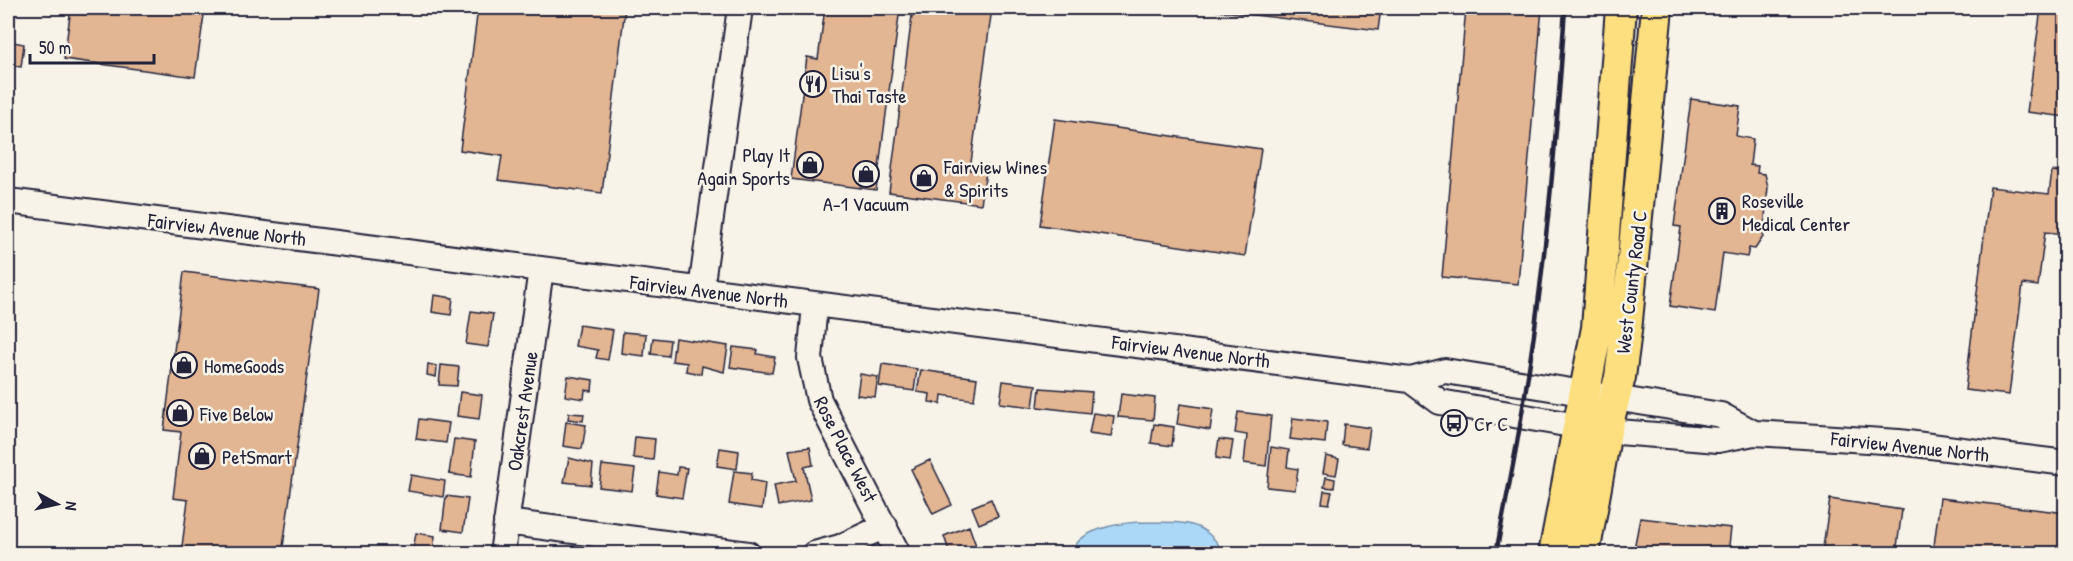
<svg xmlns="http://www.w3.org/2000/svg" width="2073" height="561" font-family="'Patrick Hand',sans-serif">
<rect width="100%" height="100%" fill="#f7f3e8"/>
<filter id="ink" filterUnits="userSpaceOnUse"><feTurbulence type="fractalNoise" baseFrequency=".0167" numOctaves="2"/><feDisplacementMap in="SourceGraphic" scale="12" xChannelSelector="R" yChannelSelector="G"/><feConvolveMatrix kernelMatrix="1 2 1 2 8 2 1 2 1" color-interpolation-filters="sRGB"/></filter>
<g filter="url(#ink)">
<path fill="#aad8f6" stroke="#748fab" stroke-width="1.5" d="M1139,522C1178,524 1202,515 1224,553H1073C1075,530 1120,523 1139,522Z"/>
<path fill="#e2b593" stroke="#22223b" stroke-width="1.5" d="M71,8H205L195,77L64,59Z
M478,8H625L602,193L498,180L502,156L460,150Z
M825,8H900L876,190L791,179L807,57L818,59Z
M913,8H992L970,170L986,172L981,204L889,192Z
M1196,8H1381L1378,30Z
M1466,8H1542L1518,284L1442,277Z
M2041,8H2066V117L2027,112Z
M8,41L24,44L21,67L8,65Z
M1691,99L1740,106L1736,136L1753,139L1750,165L1758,166L1757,173L1765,174L1768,187L1763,237L1755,249L1749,248L1747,257L1723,253L1715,313L1670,306L1681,227L1674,226Z
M1055,119L1261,149L1245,256L1040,225Z
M2052,171L2066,173V234L2045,232L2038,286L2023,284L2009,395L1965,390L1990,187L2049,194Z
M184,272L319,289L282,554H181L188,500L173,498L181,432L164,430Z
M434,295L453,298L451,315L432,312Z
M471,311L493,314L488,347L466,344Z
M579,325L613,330L608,360L596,358L598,350L575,346Z
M623,332L646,334L644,356L621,353Z
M653,338L670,340L668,356L651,354Z
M675,338L728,346L724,372L702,366L701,374L686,371L687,363L672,361Z
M733,347L758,350L757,354L775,357L772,373L730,367Z
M428,364L437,366L436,377L427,375Z
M882,364L917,369L914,391L879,386Z
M441,365L459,367L457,386L439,385Z
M921,370L977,378L974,400L942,395L941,404L929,402L930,394L917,392Z
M860,374L878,377L875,397L857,395Z
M568,376L593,380L592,391L585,390L584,399L565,396Z
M1003,381L1036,385L1033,407L1000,403Z
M1040,388L1092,392L1090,413L1038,407Z
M460,392L482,395L479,419L457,416Z
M1121,394L1155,398L1153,420L1118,417Z
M1180,404L1213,409L1210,430L1177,424Z
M1238,412L1271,416L1266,466L1244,463L1247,435L1235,433Z
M569,413L584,414L583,421L568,419Z
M1093,413L1114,416L1111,437L1089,434Z
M1293,418L1327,422L1325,443L1290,439Z
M419,419L449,423L446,443L416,439Z
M566,422L586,425L582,449L563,446Z
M1154,424L1174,427L1172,446L1151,443Z
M1344,424L1370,428L1367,448L1342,445Z
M635,437L655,439L653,460L633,458Z
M454,439L475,442L471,477L449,474Z
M1219,439L1233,441L1230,460L1216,458Z
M810,447L813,465L804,467L811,500L778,506L774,485L796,481L789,450Z
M1271,447L1289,450L1287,467L1298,469L1295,490L1267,487Z
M720,448L739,451L737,469L717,466Z
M1326,456L1339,459L1336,475L1323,473Z
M569,458L593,464L591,485L564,482Z
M930,460L952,505L933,514L911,469Z
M602,465L635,469L632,491L599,487Z
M678,467L687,468L682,498L656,494L659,472L677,475Z
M734,471L752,473L751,480L765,483L762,509L729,504Z
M411,475L445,481L443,497L408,491Z
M1326,477L1335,479L1334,488L1324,487Z
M1324,491L1332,492L1329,504L1322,503Z
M446,496L468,499L463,532L442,529Z
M1940,498L2066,513L2063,554H1933Z
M991,499L998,516L979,524L972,507Z
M1830,499L1902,510L1896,554H1822Z
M1640,518L1731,528L1728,554H1633Z
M969,526L979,554H950L944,536Z
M416,533L435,536L433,554L413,551Z"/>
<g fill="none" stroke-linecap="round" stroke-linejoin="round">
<defs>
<path id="minor" d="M8,201L1410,380L1445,371L1721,415L1754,433
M701,290L740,8
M815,305L810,358L819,400L898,554
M1410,380L1440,402L1606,431L1718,440L1754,433L1899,442L2066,463
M506,522L748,554
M502,554L541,269
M814,554L840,547L885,526"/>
<path id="major" d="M1554,554L1597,328L1621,8
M1584,554L1606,431L1620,377L1626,331L1657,8"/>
</defs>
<use href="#minor" stroke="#22223b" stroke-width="28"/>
<use href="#major" stroke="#22223b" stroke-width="34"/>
<use href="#minor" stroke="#f7f3e8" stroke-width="24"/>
<use href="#major" stroke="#fedf80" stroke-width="30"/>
<path stroke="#22223b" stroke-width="4.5" d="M1496,554C1504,509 1514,464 1521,419C1544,284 1556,145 1565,8"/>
</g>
</g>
<defs>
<symbol id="restaurant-ring" viewBox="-11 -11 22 22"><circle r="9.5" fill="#f7f3e8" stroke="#22223b" stroke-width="1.5"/><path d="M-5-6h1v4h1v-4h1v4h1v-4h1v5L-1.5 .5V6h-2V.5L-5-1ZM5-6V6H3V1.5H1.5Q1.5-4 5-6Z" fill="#22223b"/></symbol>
<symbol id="shop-ring" viewBox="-11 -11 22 22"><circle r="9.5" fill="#f7f3e8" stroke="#22223b" stroke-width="1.5"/><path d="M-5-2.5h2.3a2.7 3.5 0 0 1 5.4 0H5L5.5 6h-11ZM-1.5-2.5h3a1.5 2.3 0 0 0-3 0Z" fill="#22223b"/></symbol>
<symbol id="building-ring" viewBox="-11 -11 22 22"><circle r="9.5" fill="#f7f3e8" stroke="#22223b" stroke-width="1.5"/><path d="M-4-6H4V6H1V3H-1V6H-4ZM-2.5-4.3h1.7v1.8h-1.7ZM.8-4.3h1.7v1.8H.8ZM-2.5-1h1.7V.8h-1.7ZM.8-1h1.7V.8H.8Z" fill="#22223b"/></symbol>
<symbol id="bus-ring" viewBox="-11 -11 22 22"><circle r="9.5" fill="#f7f3e8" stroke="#22223b" stroke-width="1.5"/><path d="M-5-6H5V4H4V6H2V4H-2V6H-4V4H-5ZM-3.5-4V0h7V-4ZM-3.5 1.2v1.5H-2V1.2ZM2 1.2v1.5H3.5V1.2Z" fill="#22223b"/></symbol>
</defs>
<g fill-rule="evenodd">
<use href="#restaurant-ring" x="798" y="69" width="30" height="30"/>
<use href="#shop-ring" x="795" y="150" width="30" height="30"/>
<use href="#shop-ring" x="851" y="159" width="30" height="30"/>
<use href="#shop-ring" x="909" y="163" width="30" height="30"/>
<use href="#building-ring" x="1707" y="196" width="30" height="30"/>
<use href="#shop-ring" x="169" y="350" width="30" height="30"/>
<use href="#shop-ring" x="165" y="398" width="30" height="30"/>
<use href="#bus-ring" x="1439" y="408" width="30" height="30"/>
<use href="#shop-ring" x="187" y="441" width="30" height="30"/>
</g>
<g text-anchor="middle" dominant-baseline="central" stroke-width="5" stroke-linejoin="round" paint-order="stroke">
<g font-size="20" fill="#22223b" stroke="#f7f3e8" text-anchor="start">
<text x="832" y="72">Lisu's<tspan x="832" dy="23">Thai Taste</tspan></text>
<text x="790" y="154" text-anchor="end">Play It<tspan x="790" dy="23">Again Sports</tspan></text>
<text x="944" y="166">Fairview Wines<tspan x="944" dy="23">&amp; Spirits</tspan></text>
<text x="1742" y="200">Roseville<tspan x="1742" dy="23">Medical Center</tspan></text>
<text x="866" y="203" text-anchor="middle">A-1 Vacuum</text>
<text x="204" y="365">HomeGoods</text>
<text x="200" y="413">Five Below</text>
<text x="1474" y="423">Cr C</text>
<text x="222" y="456">PetSmart</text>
</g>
<g font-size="20" fill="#22223b" stroke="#f7f3e8">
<text transform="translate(227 229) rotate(7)">Fairview Avenue North</text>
<text transform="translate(1631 282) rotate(-83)">West County Road C</text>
<text transform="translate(709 291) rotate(7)">Fairview Avenue North</text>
<text transform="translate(1191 351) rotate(7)">Fairview Avenue North</text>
<text transform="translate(522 411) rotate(-82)">Oakcrest Avenue</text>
<text transform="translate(1910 446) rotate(6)">Fairview Avenue North</text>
<text transform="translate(846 449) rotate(63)">Rose Place West</text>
</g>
</g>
<rect width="2073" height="561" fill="none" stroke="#f7f3e8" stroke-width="30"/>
<rect x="15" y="15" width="2043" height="531" fill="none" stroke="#22223b" stroke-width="2" filter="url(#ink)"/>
<g transform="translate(57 504) rotate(98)" stroke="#f7f3e8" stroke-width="4.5" paint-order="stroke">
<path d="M0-4.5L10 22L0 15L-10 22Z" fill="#22223b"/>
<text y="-9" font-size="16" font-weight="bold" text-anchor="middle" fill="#22223b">N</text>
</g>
<path d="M30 54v9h124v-9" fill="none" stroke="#22223b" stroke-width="3"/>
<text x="39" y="54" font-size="18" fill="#22223b" stroke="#f7f3e8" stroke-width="4.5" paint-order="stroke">50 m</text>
</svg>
